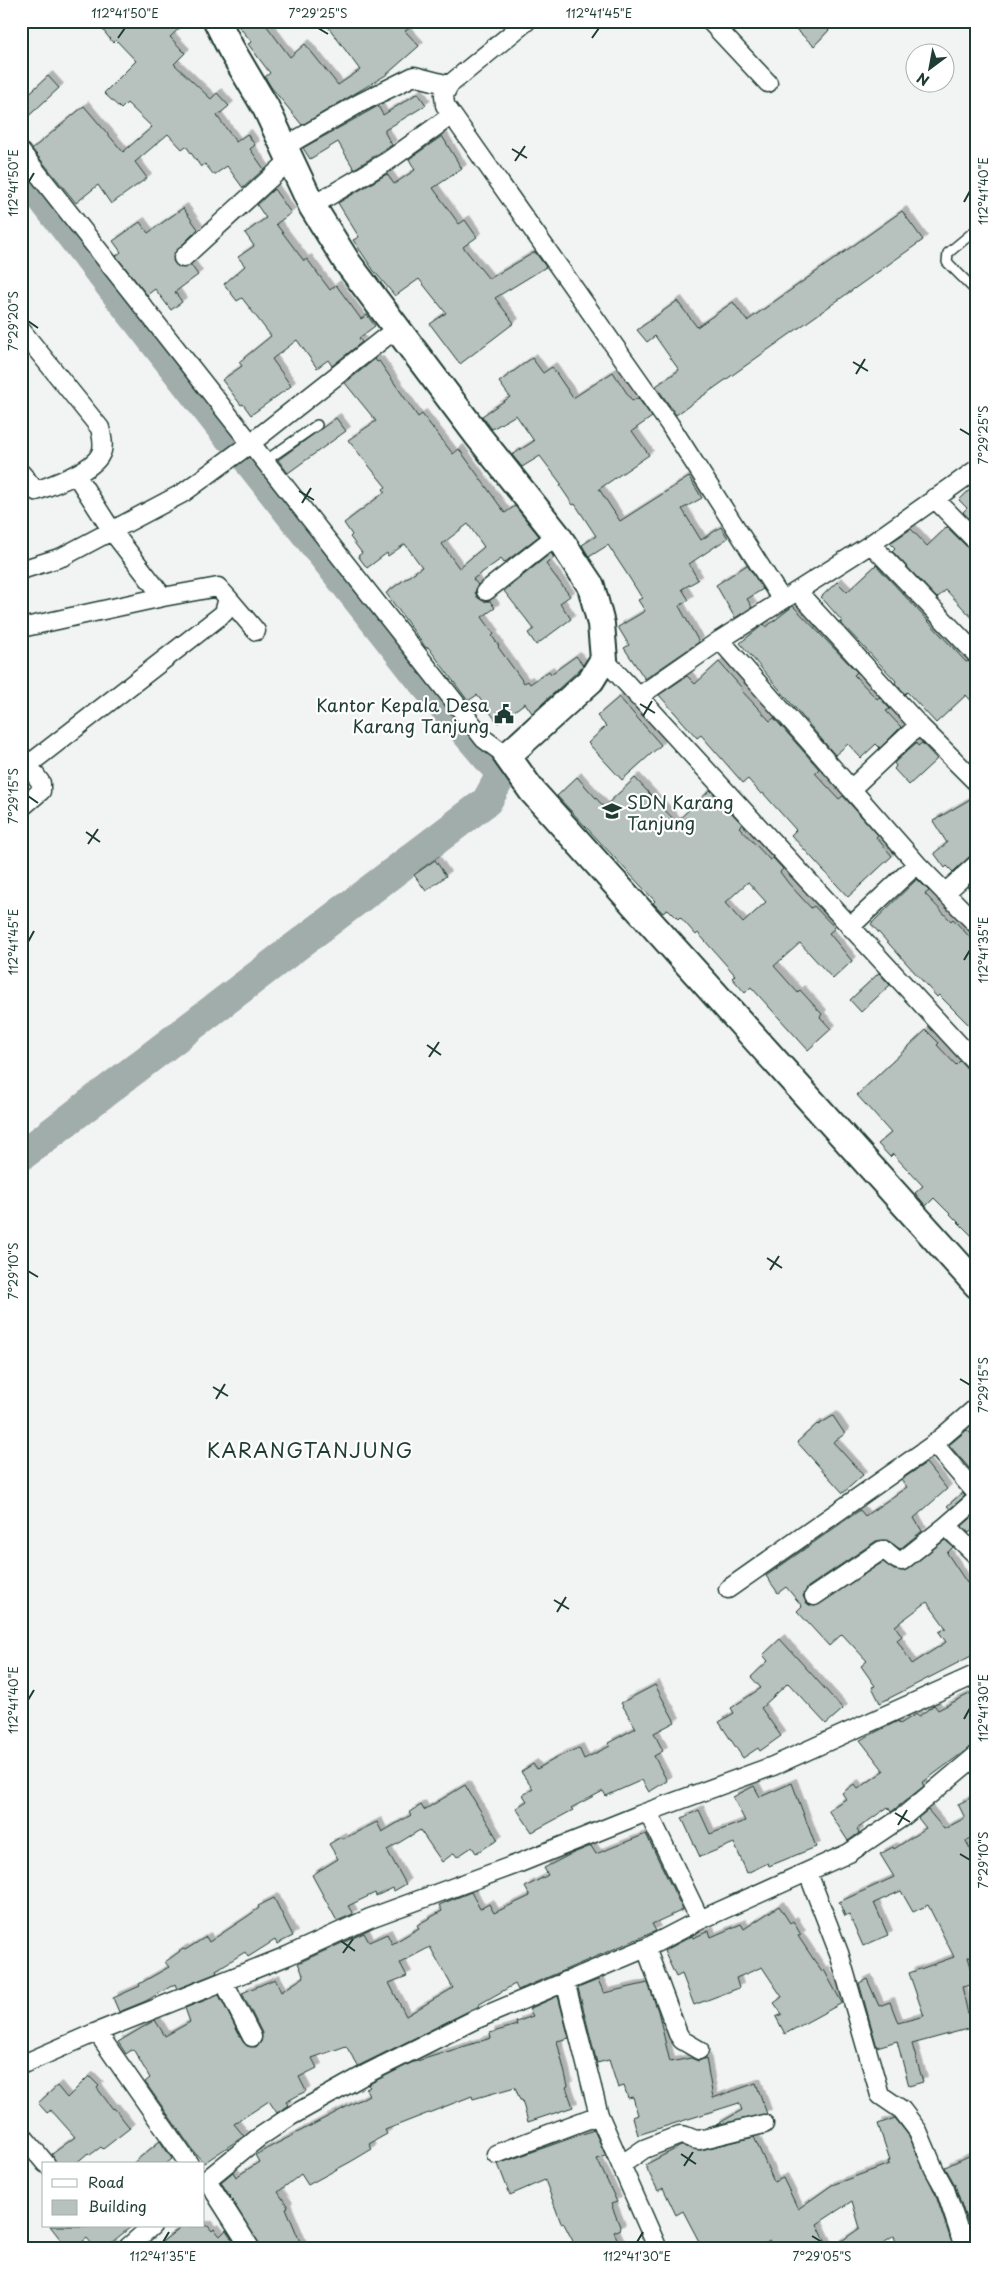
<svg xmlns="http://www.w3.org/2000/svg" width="998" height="2270" font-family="'Playpen Sans',sans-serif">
<defs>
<filter id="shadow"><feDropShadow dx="4.5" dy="-4.5" stdDeviation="0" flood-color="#0004"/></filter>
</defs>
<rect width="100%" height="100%" fill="#f2f3f3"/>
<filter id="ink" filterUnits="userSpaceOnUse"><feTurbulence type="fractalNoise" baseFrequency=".02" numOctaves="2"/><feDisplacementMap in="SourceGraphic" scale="10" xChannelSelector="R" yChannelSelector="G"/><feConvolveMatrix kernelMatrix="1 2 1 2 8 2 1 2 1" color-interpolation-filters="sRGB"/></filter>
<g filter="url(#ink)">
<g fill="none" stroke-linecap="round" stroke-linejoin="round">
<path stroke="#a1adaa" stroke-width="31" d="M21,171L227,435
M21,1156L487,801L498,781L499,771L423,682L251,464"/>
</g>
<path fill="#b7c1bd" stroke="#1f3d34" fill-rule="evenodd" filter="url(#shadow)" d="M96,21H187L170,37L185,53L174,64L211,99L217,93L229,106L217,116L236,142L247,134L255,145L250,149L264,169L243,188L227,166L214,175L205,164L201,167L186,146L182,149L168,134L135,162L147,178L111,204L98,185L76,203L32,149L84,106L123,152L152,127L127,103L121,109L104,93L136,61L116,40L113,43Z
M234,21H263L290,57L305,44L338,85L360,70L324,21H421L405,31L419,46L386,75L302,125L271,87L265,77L270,73L248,44L252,42Z
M787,21H819L829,30L814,46Z
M48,76L59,88L21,123V101Z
M418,93L426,105L385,130V133L392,145L354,169L338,142L310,159L303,148L378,106L383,115Z
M442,136L462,169L433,188L459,224L465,220L477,237L463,247L489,279L535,252L546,267L495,298L514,323L460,364L430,324L446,313L419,279L395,296L374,271L353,240L359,237L338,203L387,174L394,184L415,170L409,159Z
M274,189L291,213L276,224L304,261L307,259L330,290L336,285L361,319L367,315L375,326L359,338L362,342L332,366L328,360L317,368L297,340L284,350L272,359L291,386L251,415L243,404L241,405L222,380L242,366L239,362L271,336L242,298L237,301L224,284L245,266L238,257L254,246L245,233L266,218L257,205Z
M183,208L198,229L176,251L173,261L180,268L191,265L198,275L175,292L182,302L171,310L155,289L147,295L116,256L121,252L113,241L140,222L148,233Z
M902,211L923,240L676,415L656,386L679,370L655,336L647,342L637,330L677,301L697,327L733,302L747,321Z
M532,358L543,373L552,367L573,398L613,372L632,401L638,398L652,417L632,431L649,455L599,489L620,521L689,477L702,498L682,509L701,540L721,527L728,538L689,564L698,580L682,589L689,600L679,606L699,642L645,679L624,648L629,645L618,627L645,611L638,600L642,598L627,574L608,545L589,557L582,545L596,536L575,504L573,505L560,486L562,485L540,456L522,467L512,455L534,441L516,415L492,429L482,416L510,397L499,382Z
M375,359L377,362L379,361L418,417L422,414L453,454L459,449L505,513L515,506L539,536L504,563L501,559L473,579L478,585L475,592L477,597L483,601H490L495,608L482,617L494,634L492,636L499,646L498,647L524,683L528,681L530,684L549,671L551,674L576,656L583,665L579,670L532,713L525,703L498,723L477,695L468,701L428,647L426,648L386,593L422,567L405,544L388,556L387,553L367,568L358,556L362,553L350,537L352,535L344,523L385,492L383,489L386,487L348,440L376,421L345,383ZM468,524L484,547L459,568L442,544Z
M336,418L346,431L288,473L278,460Z
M977,483V527L963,512L967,508L959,500Z
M947,527L969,549L977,552V623L946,590L937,598L892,551L895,548L890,543L911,529L927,546Z
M551,553L554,558L546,564L570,596L560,603L571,619L536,645L528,633L534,629L504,591Z
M747,565L763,589L747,599L752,607L735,618L716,585Z
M876,565L966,662L968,661L977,668V707L966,695L936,723L907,692L905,694L895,683L896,681L840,622L842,621L821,597L837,582L847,592Z
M793,606L857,672L854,675L877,699L879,697L890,709L886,711L901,727L880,748L876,744L861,758L848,744L835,755L740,643L764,624L766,627Z
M719,662L742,688L741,690L770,721L774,718L819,769L815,773L839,799L843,796L878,835L876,837L892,856L848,897L791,835L796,830L763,793L761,794L748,779L743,783L701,735L697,738L659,695L687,676L695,684Z
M619,697L661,745L622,780L588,743L606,726L597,716Z
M916,743L918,746L922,743L937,759L909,785L894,769L896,766L894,763Z
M577,777L604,807L635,778L676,822L710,790L742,824L739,827L770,860L773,858L783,869L780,872L789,884L811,908L814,906L835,928L829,933L852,961L833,979L800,943L774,966L798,993L800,990L822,1014L820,1017L831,1029L808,1050L751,987L745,993L732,978L735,975L698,933L696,935L680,917L678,919L668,909L663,913L653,903L655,901L557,796ZM748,882L766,902L743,923L725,903Z
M972,798L977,806V854L970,856L953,872L947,866L945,868L934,853L947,843L933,821Z
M435,860L446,876L426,891L414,875Z
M917,879L929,891L925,894L951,921L953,919L977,945V1033L939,995L937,997L871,924Z
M977,879V898L967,887Z
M879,973L890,985L861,1012L850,1000Z
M926,1030L939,1043L937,1045L956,1065L960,1061L977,1079V1241L934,1198L926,1206L915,1193L923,1186L893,1154L890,1157L878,1144L891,1133L857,1095Z
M833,1416L845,1434L833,1442L863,1475L843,1493L797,1442L817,1424L818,1425Z
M967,1430L977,1440V1477L949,1445Z
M926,1463L947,1489L914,1518L922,1531L900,1549L887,1540L876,1541L808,1587L803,1596L806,1602L815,1606L883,1562L894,1570L904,1571L945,1540L953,1547L947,1553L967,1583L970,1581L977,1590V1653L880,1703L872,1687L875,1686L861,1666L867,1661L842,1634L829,1646L797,1611L802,1606L786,1587L778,1593L766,1576L860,1510L865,1516L907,1487L901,1480ZM927,1602L946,1628L939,1632L946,1642L912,1664L897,1640L902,1636L895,1626Z
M962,1493L965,1496L950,1509L947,1506Z
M977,1513V1526L969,1533L962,1526Z
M780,1639L843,1709L826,1724L788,1683L761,1708L781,1736L760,1751L758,1748L743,1758L719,1722L734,1713L731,1708L761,1688L751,1677L768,1661L763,1655Z
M655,1685L675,1722L654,1733L663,1751L654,1756L667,1781L649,1792L642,1780L606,1796L603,1791L571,1808L573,1810L532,1832L516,1808L527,1801L523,1795L533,1789L521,1772L533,1764L537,1769L562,1755L579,1748L584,1759L610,1746L608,1743L636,1728L621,1703Z
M977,1690V1742L922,1783L924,1786L895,1809L891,1812L888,1807L857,1829L859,1833L848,1841L828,1810L846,1799L842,1793L854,1784L858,1789L884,1771L860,1740L898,1721L900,1724L916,1714L918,1717L934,1705L938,1710Z
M792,1783L816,1847L769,1866L768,1863L747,1873L734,1843L700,1857L682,1818L699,1810L710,1834L745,1821L733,1797L754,1786L760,1797Z
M465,1785L498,1840L476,1853L472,1847L457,1857L454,1853L442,1862L420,1830L387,1850L406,1884L394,1891L393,1888L376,1896L375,1893L348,1906L353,1914L337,1921L312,1875L338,1859L329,1844L341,1837L343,1839L377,1822L382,1832L411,1815L409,1813L421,1805L424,1810Z
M977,1795V1841L974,1836L966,1841L977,1862V1953L968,1957L976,1984L962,1987L971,2028L912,2044L923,2082L909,2086L897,2041L877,2047L859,1983L867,1979L879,2006L890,2002L898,2023L924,2016L909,1973L954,1957L928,1905L913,1912L901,1891L874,1903L888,1935L863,1946L849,1914L845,1916L839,1902L894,1877L880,1854L893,1847L894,1849L926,1828L918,1818L928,1810L944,1829L965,1818L958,1804Z
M646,1834L683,1910L652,1924L656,1931L518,1990L515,1984L478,2005L479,2006L358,2066L346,2046L312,2058L317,2068L299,2077L306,2091L286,2102L288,2105L277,2113L269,2101L234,2124L244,2136L204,2163L194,2152L145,2082L150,2078L133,2049L126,2054L118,2042L155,2020L165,2036L190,2022L185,2008L219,1995L243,2042L247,2046L256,2047L261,2042L262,2033L242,1993L275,1979L281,1992L304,1977L298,1963L364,1933L369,1942L387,1934L392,1944L419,1928L417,1925L442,1911L439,1905L471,1892L480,1909L489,1904L494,1913L530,1896L525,1887L548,1875L544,1868L571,1854L591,1846L596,1854ZM430,1947L453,1988L406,2016L389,1983L407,1976L400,1963Z
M274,1898L293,1936L277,1944L275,1940L248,1957L245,1952L216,1970L217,1973L177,1989L175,1984L146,2001L119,2012L113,1998L140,1986L139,1984L169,1967L165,1962L183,1949L185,1950L206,1937L209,1942L248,1916L259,1908L258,1906Z
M779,1906L790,1923L793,1921L801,1935L798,1936L822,1972L824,1970L842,2003L785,2034L776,2017L782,2014L774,2003L782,1997L762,1967L736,1978L739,1988L694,2005L682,1974L676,1977L664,1951L692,1936L693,1938L709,1931L711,1937L741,1924L744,1929Z
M598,1980L604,1993L648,1983L658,2011L670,2062L691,2058L698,2061L706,2058L713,2098L756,2083L767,2114L716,2125L742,2110L739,2103L638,2135L633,2117L638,2115L633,2097L628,2098L624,2086L618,2088L609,2060L597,2063L578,1988Z
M558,1996L569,2038L557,2041L568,2086L566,2087L573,2107L528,2122L522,2100H520L515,2087L473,2099L472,2096L385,2130L387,2134L369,2144L372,2149L352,2161L308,2185L301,2174L278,2192L288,2207L286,2208L303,2249H262L221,2182L233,2172L236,2177L259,2162L255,2155L369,2095L366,2089L370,2087L368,2085L371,2083L411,2063L491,2038L490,2033L517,2025L516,2022L533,2016L529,2009Z
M89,2076L99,2086L97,2088L113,2109L114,2108L130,2128L103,2149L101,2147L90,2155L88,2153L75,2164H56L52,2154L75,2137L51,2110L47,2113L38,2103L57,2086L67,2098Z
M895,2118L909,2136L935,2193L954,2249H898L894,2236L875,2249H830L860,2228L852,2201L817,2224L829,2249H774L770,2241L754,2249H703L683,2211L676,2215L663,2188L658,2191L645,2165L681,2146L701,2150L754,2137L774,2182L783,2178L798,2209L832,2185L889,2164L888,2161L890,2160L878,2124Z
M594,2130L606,2156L597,2159L617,2202L611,2204L621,2229L614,2232L622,2249H577L563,2222L561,2223L545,2180L510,2195L498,2164Z
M160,2141L172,2159L166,2164H132Z
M977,2152V2217L967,2221L955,2185L945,2167Z
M50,2226H132L111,2243L116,2249H96L87,2238L74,2249H68Z
M182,2226H208L212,2231L214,2229L220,2236L226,2230L238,2249H153Z"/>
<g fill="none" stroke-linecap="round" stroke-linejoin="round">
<defs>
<path id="lane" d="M977,229L948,253L947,262L977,292
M265,461L317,425"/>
<path id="street" d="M527,21L449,85L444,95L445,105L670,425L782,600
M710,21L768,83
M284,147L360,103L414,76L449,85
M21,152L484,739L507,756
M312,206L388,161L452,115
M183,258L290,160
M21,330L100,428C102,437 105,447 100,455C92,471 52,485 36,491L21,473
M934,498L977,542
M871,544L977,655
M21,570L62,557L183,493L251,443L397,328
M486,591L557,535
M797,591L919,725L977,783
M228,598L256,631
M21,628L163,597L112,531L76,475
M720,640L917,864L977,925
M604,659L977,1064
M638,697L720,640L871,544L977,469
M21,755L41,783V791L21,808
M28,765L224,613L228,598L218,587L163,597
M851,789L919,725
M945,893L977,864
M850,927L917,864
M934,1444L977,1494
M977,1499L946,1526L977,1556
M728,1589L934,1444L977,1407
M814,1596L882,1550C890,1551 892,1560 902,1561L946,1526
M648,1812L700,1920
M808,1873L839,1953L880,2095L902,2110L918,2131L934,2169L945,2189L965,2249
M646,1948L678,2034L682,2040L699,2050
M565,1981L599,2115L658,2249
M224,1982L252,2037
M97,2032L189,2164
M21,2065L92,2034L287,1956L370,1918L517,1864L639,1815L773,1766L977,1674
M21,2134L46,2164
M496,2154L599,2115
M621,2165L644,2149L680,2135C688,2135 691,2140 699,2140L764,2124
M207,2180L251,2249
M204,2182L258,2138L291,2116L366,2074L472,2021L646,1948L700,1920L849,1853L904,1816L977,1755
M960,2236L977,2231
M126,2249L152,2226"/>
<path id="secondary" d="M217,21L231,49L266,108L312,206L347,262L478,436L557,535L591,586L601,624L604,659L591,680L507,756L532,791L977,1285"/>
</defs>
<use href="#lane" stroke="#1f3d34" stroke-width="12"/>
<use href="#street" stroke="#1f3d34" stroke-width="21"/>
<use href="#secondary" stroke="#1f3d34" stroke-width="30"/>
<use href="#lane" stroke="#fff" stroke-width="9"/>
<use href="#street" stroke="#fff" stroke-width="18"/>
<use href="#secondary" stroke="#fff" stroke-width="26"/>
</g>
</g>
<path fill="none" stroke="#1f3d34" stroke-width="2" d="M318,28L328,34M118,38L125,28M592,38L599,28M512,149L527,158M515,161L525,146M28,183L34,173M964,202L970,191M28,321L38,328M853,362L868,371M856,374L865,359M960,429L970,435M299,491L314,500M302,503L311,488M640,704L655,713M643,716L652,701M28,796L38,803M86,832L100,842M88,844L98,829M28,942L34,931M964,960L970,950M427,1045L441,1055M429,1057L439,1042M767,1258L782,1268M770,1270L779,1256M28,1271L38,1277M960,1379L970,1385M213,1387L228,1396M216,1399L225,1384M554,1600L569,1609M557,1612L566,1597M28,1700L34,1690M964,1719L970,1708M895,1813L910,1822M898,1825L907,1810M960,1854L970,1860M341,1941L355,1951M343,1953L353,1939M681,2154L696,2164M684,2166L693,2152M812,2236L822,2242M163,2242L169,2232M637,2242L643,2232"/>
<defs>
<symbol id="civic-bare" viewBox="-9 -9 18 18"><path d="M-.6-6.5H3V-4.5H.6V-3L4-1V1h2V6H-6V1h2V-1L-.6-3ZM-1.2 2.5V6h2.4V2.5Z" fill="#1f3d34" stroke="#fff" stroke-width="2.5" paint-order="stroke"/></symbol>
<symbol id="school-bare" viewBox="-9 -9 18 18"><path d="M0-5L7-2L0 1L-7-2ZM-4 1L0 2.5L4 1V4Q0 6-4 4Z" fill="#1f3d34" stroke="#fff" stroke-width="2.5" paint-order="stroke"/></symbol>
</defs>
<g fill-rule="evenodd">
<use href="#civic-bare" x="490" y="700" width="28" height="28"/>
<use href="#school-bare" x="598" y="797" width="28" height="28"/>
</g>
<g text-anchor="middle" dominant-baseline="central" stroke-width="4.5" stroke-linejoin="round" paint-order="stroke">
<g font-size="18" fill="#1f3d34" stroke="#fff" text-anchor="end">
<text x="489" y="704">Kantor Kepala Desa<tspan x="489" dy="21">Karang Tanjung</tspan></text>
<text x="627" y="801" text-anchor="start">SDN Karang<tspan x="627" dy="21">Tanjung</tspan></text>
</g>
<g font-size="20" letter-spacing="1" fill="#1f3d34" stroke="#fff">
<text x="310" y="1450">KARANGTANJUNG</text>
</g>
</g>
<rect width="998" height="2270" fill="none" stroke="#fff" stroke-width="55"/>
<rect x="42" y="2162" width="162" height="65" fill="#ffffff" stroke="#a5b1ae"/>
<rect x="52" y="2179" width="25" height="8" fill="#ffffff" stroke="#a5b1ae"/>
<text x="88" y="2188" font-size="15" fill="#1f3d34">Road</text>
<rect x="52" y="2200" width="25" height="15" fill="#b7c1bd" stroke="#a5b1ae"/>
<text x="88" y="2212" font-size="15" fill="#1f3d34">Building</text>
<g transform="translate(930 68) rotate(212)"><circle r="24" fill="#ffffff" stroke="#a5b1ae"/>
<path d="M0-4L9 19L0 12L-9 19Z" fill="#1f3d34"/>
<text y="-8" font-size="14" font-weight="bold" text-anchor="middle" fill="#1f3d34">N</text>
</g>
<rect x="28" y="28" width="942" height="2214" fill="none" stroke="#1f3d34" stroke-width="2"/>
<g font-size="12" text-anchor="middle" fill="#1f3d34">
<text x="125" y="18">112°41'50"E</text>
<text x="318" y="18">7°29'25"S</text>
<text x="599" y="18">112°41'45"E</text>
<text transform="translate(14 183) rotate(-90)" y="4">112°41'50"E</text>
<text transform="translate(984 191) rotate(-90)" y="4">112°41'40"E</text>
<text transform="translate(14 321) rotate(-90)" y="4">7°29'20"S</text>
<text transform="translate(984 435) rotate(-90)" y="4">7°29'25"S</text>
<text transform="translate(14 796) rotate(-90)" y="4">7°29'15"S</text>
<text transform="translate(14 942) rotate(-90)" y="4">112°41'45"E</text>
<text transform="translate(984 950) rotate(-90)" y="4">112°41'35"E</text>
<text transform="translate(14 1271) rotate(-90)" y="4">7°29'10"S</text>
<text transform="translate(984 1385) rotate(-90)" y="4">7°29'15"S</text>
<text transform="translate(14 1700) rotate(-90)" y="4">112°41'40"E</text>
<text transform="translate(984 1708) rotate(-90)" y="4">112°41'30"E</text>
<text transform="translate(984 1860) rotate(-90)" y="4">7°29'10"S</text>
<text x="163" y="2261">112°41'35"E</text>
<text x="637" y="2261">112°41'30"E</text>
<text x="822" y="2261">7°29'05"S</text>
</g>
</svg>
